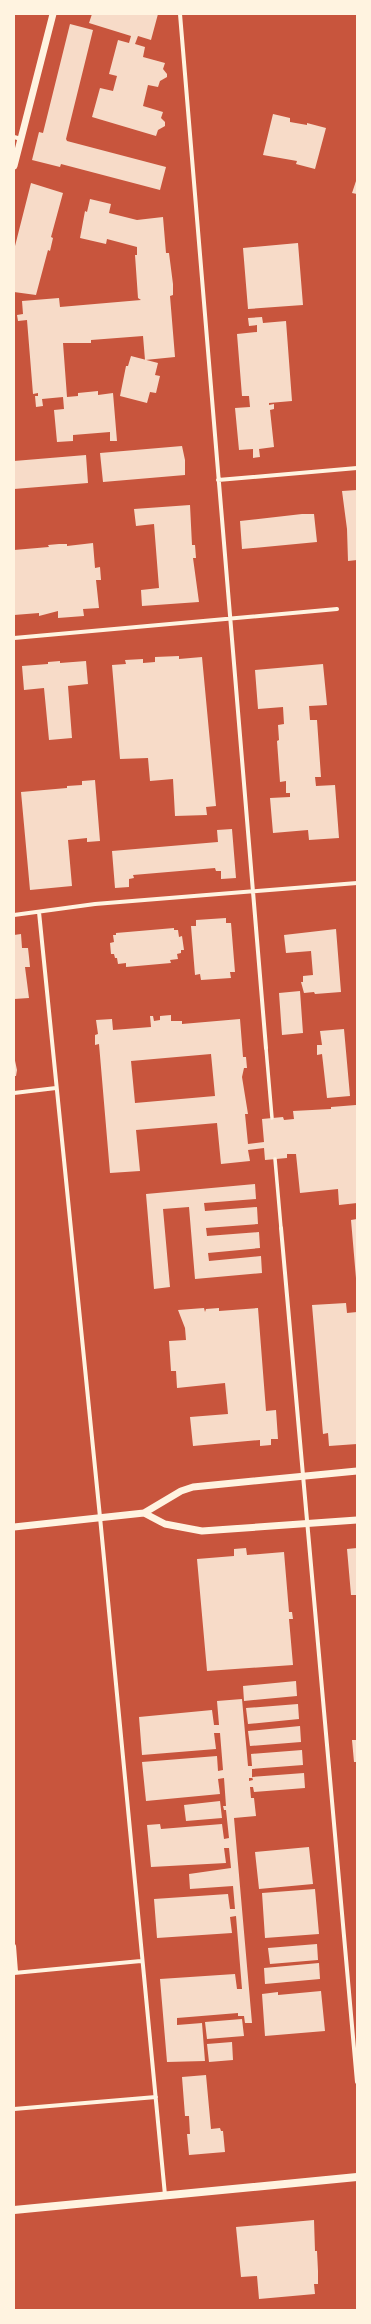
<svg xmlns="http://www.w3.org/2000/svg" width="371" height="2324" font-family="Bitter,serif">
<rect width="100%" height="100%" fill="#c8553d"/>
<path fill="#f7dbc8" fill-rule="evenodd" d="M92,14H158L151,40L138,36L135,44L145,47L143,57L165,63L163,69L167,74V77L160,81L158,87L148,85L143,106L163,112L161,118L165,122V126L158,130L156,136L92,117L100,88L113,91L117,76L109,74L118,40L129,43L131,36L89,23Z
M70,24L93,30L66,139L67,141L166,167L160,190L61,164L60,167L32,160L39,132L43,133Z
M273,114L290,118V122L307,125V123L326,128L315,169L296,164L297,161L263,155Z
M357,178V194L352,193Z
M31,183L63,193L51,237L53,238L50,251L48,250L36,295L14,292V250Z
M90,199L111,204L109,213L137,220L163,217L166,253H169L173,284V295L170,296L175,357L145,360L143,336L91,340V343H63L67,397L78,396V393L98,391V395L113,393L117,441H110V432L73,435V441L57,442L54,410L64,409L63,397L42,399L43,406L36,407L35,396H38V393L33,394L27,320L18,321L17,315L23,314L22,301L59,298L60,307L141,300L138,298L135,255H137V247L107,239L106,244L80,238L85,211L87,212Z
M298,243L303,305L248,309L243,248Z
M262,317L263,323L286,321L292,401L269,403V405L274,404V409L270,410L274,447L259,449L260,457L253,458V449L239,450L235,408L250,407L249,396H242L237,334L257,332V325L249,326L248,318Z
M131,356L158,363L155,375L160,376L156,393L150,392L147,403L120,396L126,366H128Z
M182,446L185,460V475L103,482L100,453Z
M86,455L88,483L14,489V461Z
M357,490V560L348,561L347,529L342,491Z
M190,505L192,545H195L196,558H193L199,602L142,606L141,590L159,588L154,524L136,526L134,509Z
M302,514H314L317,542L242,549L240,521Z
M93,543L95,568L100,567L101,580H96L99,608L83,609L84,616L58,618V611L39,616V613L14,615V550L49,547L48,545L59,544H67V546Z
M179,656V659L202,657L216,806L206,807L207,815L175,816L173,779L150,781L148,758L120,759L112,665L126,664L125,660L143,659V663L155,662V657Z
M60,661V663L86,661L88,684L68,686L72,738L49,740L44,688L24,690L22,666L48,664V662Z
M323,664L327,705L309,706L310,720H317L321,777H315L316,786L335,785L339,838L309,840L308,830L273,833L270,798L290,797V793H286V781L280,782L277,741L279,740L278,725L284,724L283,707L258,709L255,670Z
M95,780L100,841L87,842V838L68,840L72,886L30,890L21,792L67,788V786L82,785V781Z
M232,829L236,878L221,879V871H216L215,868L133,875L134,878L129,879V887L115,888L112,851L218,842L217,830Z
M226,918V923H231L235,972H230L231,978L201,980L200,974L195,975L191,926H196V920Z
M174,928V930H178L179,937L182,936L184,950H181V953L177,954L178,959L170,960L171,963L126,967V963L118,964L117,958H115L114,954H111L110,943L114,942L113,935H116V933Z
M336,929L341,992L315,994L314,992L304,993L301,982H303V976L313,975L311,951L286,953L284,935Z
M21,934L22,948H28L29,957L30,967H25L29,998L14,999V935Z
M300,991L303,1033L282,1035L279,993Z
M171,1015V1021H182V1024L240,1019L243,1057H246L247,1068H244L242,1077L248,1114H245L248,1144L264,1142L262,1119L283,1117L284,1120L294,1119L293,1111L331,1109V1107L356,1105L357,1203L339,1205L338,1189L300,1193L296,1154H287V1158L265,1160L264,1148L248,1150L250,1161L221,1164L217,1123L136,1130L140,1171L110,1173L99,1044L95,1045V1035L98,1034L96,1020L112,1019L113,1030L151,1027L150,1016H153L154,1021L160,1020V1016ZM211,1054L215,1096L135,1103L131,1061Z
M344,1029L350,1096L327,1098L322,1054L317,1055V1045H322L320,1031Z
M14,1056L17,1070L16,1076H14Z
M255,1184L256,1199L204,1203L205,1211L257,1207L258,1224L206,1228L207,1236L259,1232L260,1248L208,1253L209,1261L261,1256L262,1273L195,1279L189,1207L163,1209L170,1287L154,1289L146,1194Z
M357,1219V1278H356L351,1220Z
M346,1303L347,1313L357,1312V1444L329,1446L328,1433L323,1434L312,1305Z
M204,1308L205,1312L206,1309L219,1308V1311L258,1308L266,1411L276,1410L278,1439H271V1445L260,1446V1440L193,1446L190,1417L228,1414L225,1383L177,1388L176,1371H171L169,1341L186,1340L185,1328L178,1310Z
M246,1548L247,1555L284,1552L289,1612H292L293,1619H289L293,1665L207,1671L197,1559L234,1556V1549Z
M357,1548V1595H351L347,1549Z
M296,1681L297,1696L244,1701L243,1686Z
M242,1699L248,1766H252L251,1754L302,1750L303,1765L252,1769V1778H249V1781L253,1780L252,1777L304,1773L305,1788L254,1792L253,1787H250L251,1798H254L256,1816L234,1818L252,2023H245L244,2016H238V2013L177,2018V2025L202,2023L205,2061L167,2062L160,1979L235,1974L237,1989H242L236,1916L230,1917L232,1933L157,1938L154,1899L228,1894L230,1909H235L233,1886L190,1889L189,1874L231,1868L229,1848H224L226,1863L151,1867L147,1825L160,1824L161,1829L222,1824L224,1839L229,1838L226,1810H224L223,1806H226L224,1778L218,1779L220,1794L146,1801L142,1762L217,1756L218,1771L223,1770L220,1733H214L216,1749L142,1755L139,1717L212,1710L214,1725H219L217,1701Z
M298,1704L299,1719L248,1724L246,1708Z
M300,1726L301,1742L250,1746L248,1731Z
M352,1740H357V1762H354Z
M220,1801L222,1818L186,1821L184,1805Z
M309,1847L313,1884L259,1889L255,1852Z
M315,1889L319,1934L265,1938L262,1893Z
M317,1944L318,1960L270,1964L268,1948Z
M319,1963L320,1979L265,1984L264,1968Z
M321,1991L325,2031L265,2036L262,1994L278,1992V1995Z
M242,2019L244,2036L207,2039L205,2022Z
M232,2042L233,2060L209,2062L207,2044Z
M206,2075L211,2129L220,2128L221,2131H223L225,2152L189,2155L187,2134H190L189,2116H185L182,2077Z
M314,2220L315,2251H317L318,2271V2284H314L315,2294L259,2299L257,2276L241,2277L236,2227Z"/>
<g fill="none" stroke-linecap="round" stroke-linejoin="round">
<path stroke="#fff3e0" stroke-width="3.5" d="M266,1048L272,1118
M275,1159L281,1228"/>
<path stroke="#fff3e0" stroke-width="4" d="M180,14L266,1048
M14,137L21,139
M218,480L357,468
M14,638L337,609
M39,912L100,1517L165,2195
M14,915L95,904L357,883
M14,1093L56,1088
M281,1228L357,2082
M14,1946L16,1972
M14,1973L141,1961
M14,2109L156,2097"/>
<path stroke="#fff3e0" stroke-width="7" d="M14,166L53,14
M144,1513L165,1524L202,1531L357,1520
M14,1527L144,1513L181,1491L193,1487L357,1471"/>
<path stroke="#fff3e0" stroke-width="8" d="M14,2210L357,2177"/>
</g>
<rect width="371" height="2324" fill="none" stroke="#fff3e0" stroke-width="30"/>
</svg>
